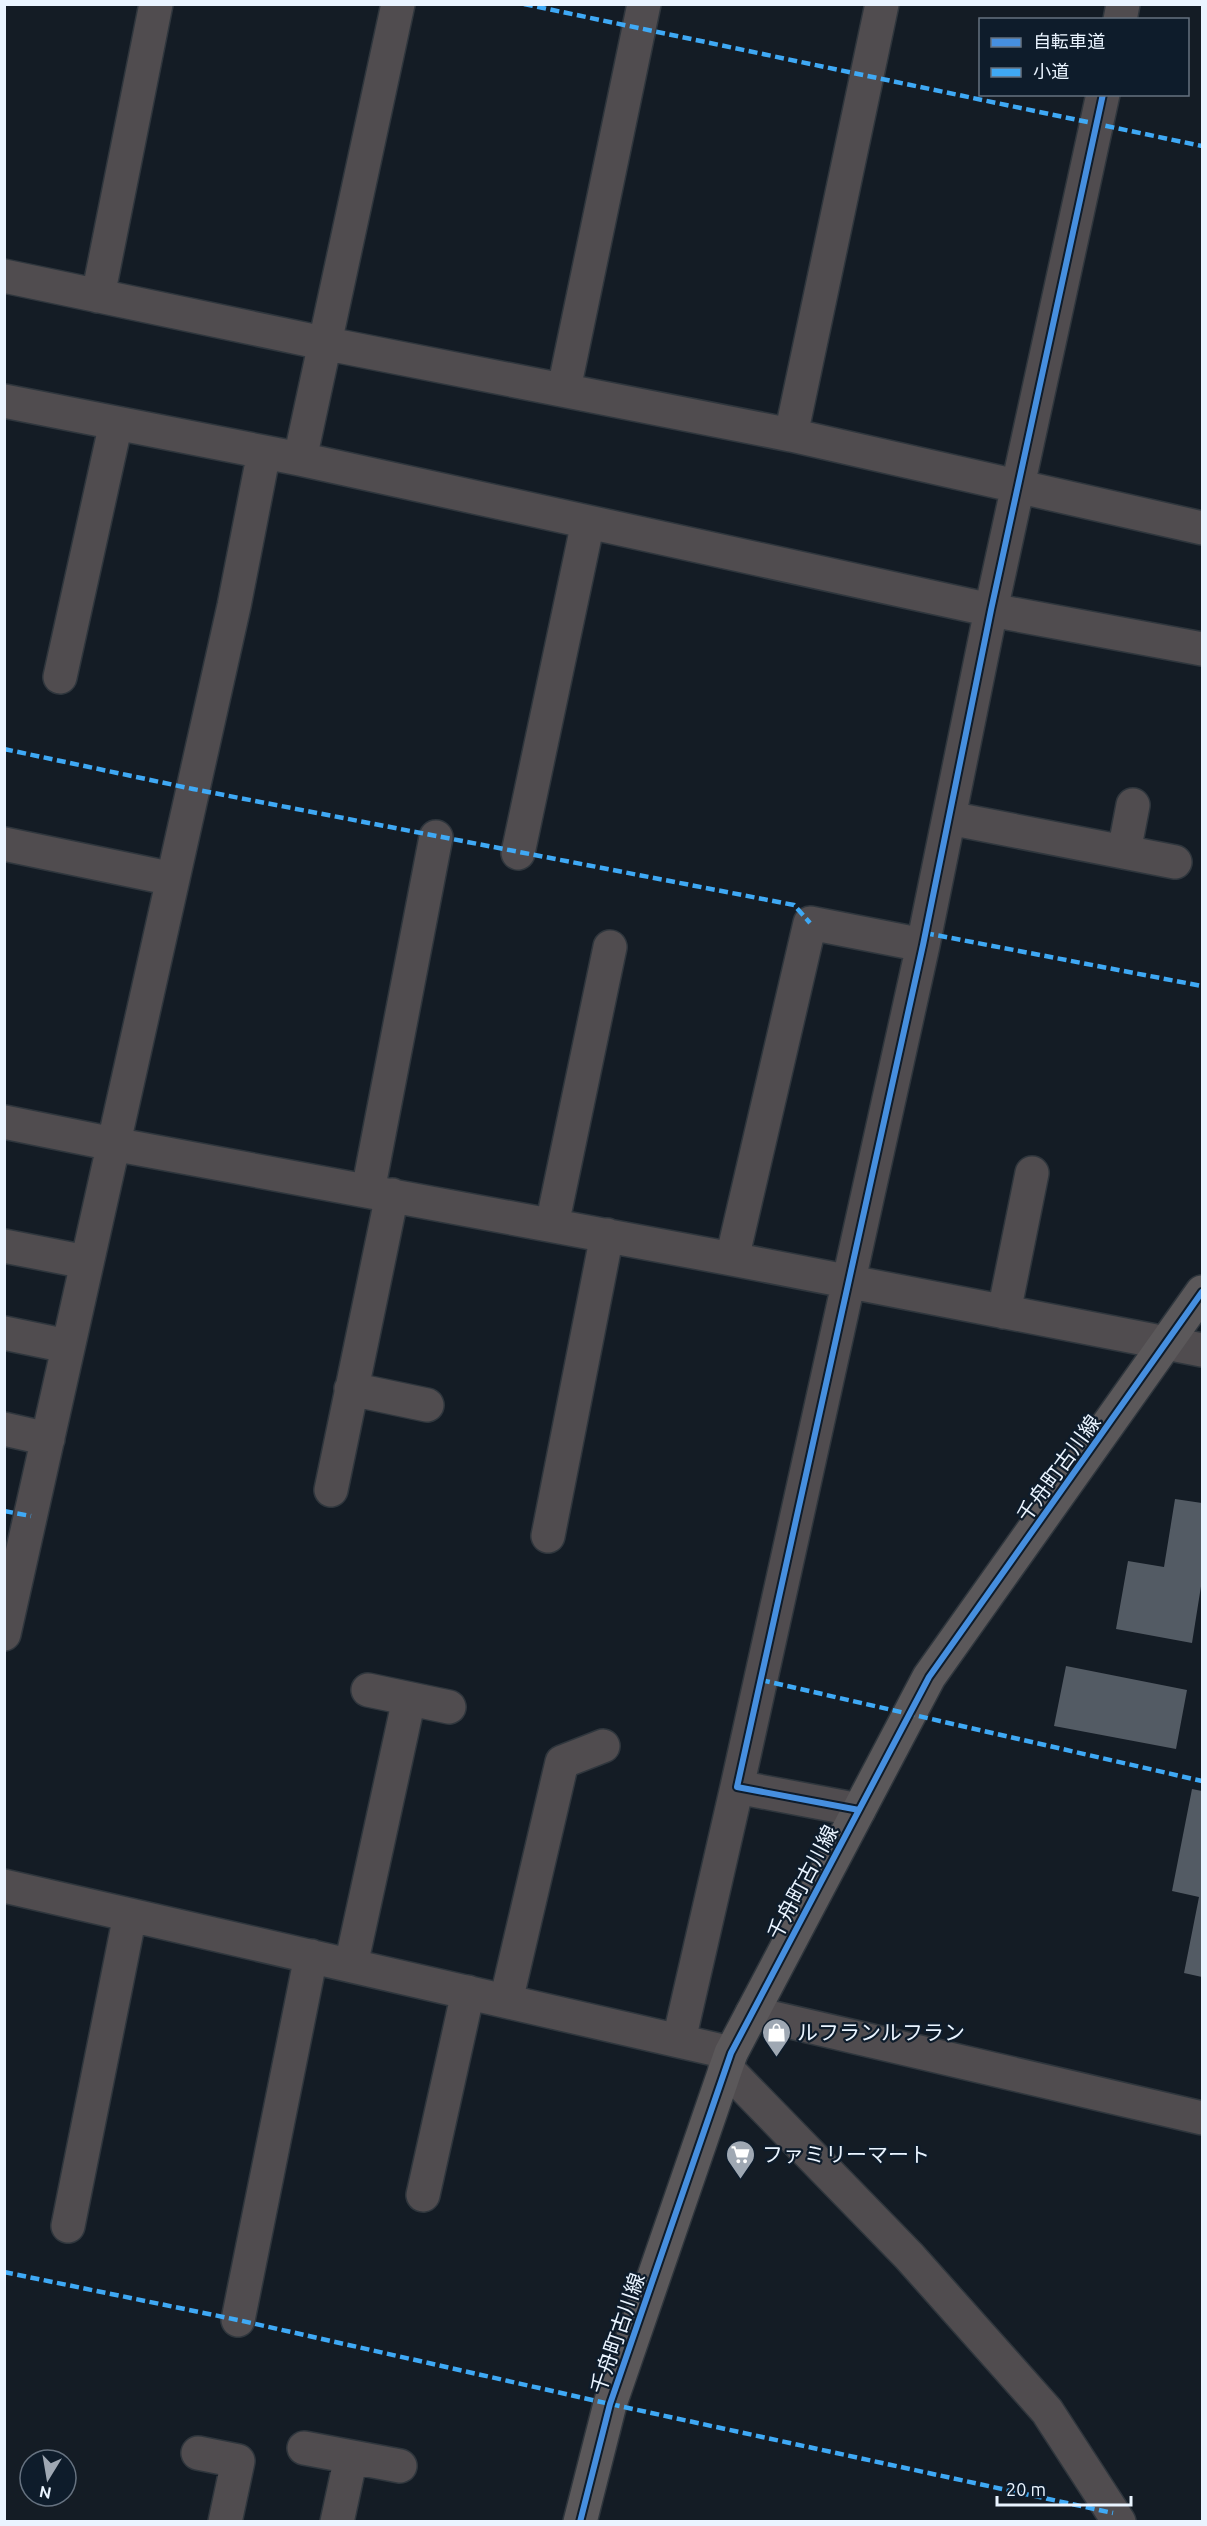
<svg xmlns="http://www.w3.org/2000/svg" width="1207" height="2526" font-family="Ubuntu,'Noto Sans JP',sans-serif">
<rect width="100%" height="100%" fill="#141c25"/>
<path fill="#535b64" d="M1175,1499L1202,1503V1580L1192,1643L1116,1629L1128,1561L1164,1567Z
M1066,1666L1187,1690L1176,1749L1054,1726Z
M1192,1789L1202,1791V1977L1184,1973L1199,1897L1172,1891Z"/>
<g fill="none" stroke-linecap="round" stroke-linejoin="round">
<defs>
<path id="street" d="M1120,20L1123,4
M4,276L323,343L791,435L1202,528
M98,296L156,4
M564,389L644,4
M4,401L300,459L991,610L1202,649
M791,435L882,4
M300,459L398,4
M60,677L116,423
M949,818L1175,862
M4,844L173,879
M1124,852L1133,805
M518,853L588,522
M4,1122L113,1144L732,1259L1202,1350
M368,1191L436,837
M552,1225L610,947
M4,1246L86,1262
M732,1259L810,923L923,945
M1004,1312L1032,1173
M4,1333L67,1346
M351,1389L427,1405
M4,1429L48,1439
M331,1490L392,1195
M548,1536L607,1235
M4,1634L234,606L264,452
M368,1690L449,1707
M859,1810L737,1787L923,945L991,610L1103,94
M4,1886L731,2053
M351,1965L409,1699
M506,2001L562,1762L603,1746
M752,2013L1202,2118
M679,2040L737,1787
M725,2067L909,2256L1047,2411L1119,2522
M423,2195L468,1992
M68,2226L130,1915
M238,2320L311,1956
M304,2448L400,2466
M198,2453L238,2461L225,2522
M337,2522L351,2457"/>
<path id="secondary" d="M580,2522L610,2404L731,2053L929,1677L1202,1292"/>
</defs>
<use href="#street" stroke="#2f363d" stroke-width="36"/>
<use href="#secondary" stroke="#2f363d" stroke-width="36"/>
<use href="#street" stroke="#504c4f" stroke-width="33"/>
<use href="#secondary" stroke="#5b585a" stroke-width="33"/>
<path stroke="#3fa9f5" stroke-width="4.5" stroke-dasharray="9 4.5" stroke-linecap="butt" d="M524,4L1202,146
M4,749L193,789L794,905L810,923
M925,933L1202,986
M4,1511L31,1516
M761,1680L1202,1781
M4,2272L238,2320L610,2404L1113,2513"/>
<defs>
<path id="cycleway" d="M859,1810L737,1787L923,945L991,610L1103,94
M580,2522L610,2404L731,2053L929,1677L1202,1292"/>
</defs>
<use href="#cycleway" stroke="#0e1c2b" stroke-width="10"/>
<use href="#cycleway" stroke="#468fdf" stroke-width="6"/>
</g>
<defs>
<symbol id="shop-pin" viewBox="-11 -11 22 30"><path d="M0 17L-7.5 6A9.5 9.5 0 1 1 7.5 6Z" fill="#9fa8b3" stroke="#0e1c2b"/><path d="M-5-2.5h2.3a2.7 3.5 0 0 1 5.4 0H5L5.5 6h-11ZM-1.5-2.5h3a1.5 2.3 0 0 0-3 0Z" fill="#fff"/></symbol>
<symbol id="supermarket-pin" viewBox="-11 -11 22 30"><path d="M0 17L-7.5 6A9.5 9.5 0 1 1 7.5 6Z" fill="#9fa8b3" stroke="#0e1c2b"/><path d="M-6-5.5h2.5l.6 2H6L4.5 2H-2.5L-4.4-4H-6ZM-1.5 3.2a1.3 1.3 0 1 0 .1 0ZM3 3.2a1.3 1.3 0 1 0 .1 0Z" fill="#fff"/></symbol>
</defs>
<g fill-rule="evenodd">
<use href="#shop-pin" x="760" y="2016" width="33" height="45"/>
<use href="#supermarket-pin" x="724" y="2138" width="33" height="45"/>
</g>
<g text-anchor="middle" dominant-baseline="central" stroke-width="4.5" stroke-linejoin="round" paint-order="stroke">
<g font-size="21" fill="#eaf4ff" stroke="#0e1c2b">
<text transform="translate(1058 1468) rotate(-54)">千舟町古川線</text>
<text transform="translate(802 1882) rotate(-62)">千舟町古川線</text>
<text transform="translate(617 2333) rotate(-71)">千舟町古川線</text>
</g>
<g font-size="21" fill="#eaf4ff" stroke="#0e1c2b" text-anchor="start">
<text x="797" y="2032">ルフランルフラン</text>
<text x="762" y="2154">ファミリーマート</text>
</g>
</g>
<rect width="1207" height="2526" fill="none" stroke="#eaf4ff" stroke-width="12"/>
<rect x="979" y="18" width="210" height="78" fill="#0e1c2b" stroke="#667280" stroke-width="1.5"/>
<rect x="991" y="38" width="30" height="9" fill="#468fdf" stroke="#667280" stroke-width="1.5"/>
<text x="1033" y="48" font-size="18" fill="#eaf4ff">自転車道</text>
<rect x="991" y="68" width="30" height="9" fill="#3fa9f5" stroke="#667280" stroke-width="1.5"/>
<text x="1033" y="78" font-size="18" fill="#eaf4ff">小道</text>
<g transform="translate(48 2478) rotate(191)"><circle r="28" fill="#0e1c2b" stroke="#667280" stroke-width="1.5"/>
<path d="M0-4.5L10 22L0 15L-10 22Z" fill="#9fa8b3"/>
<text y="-9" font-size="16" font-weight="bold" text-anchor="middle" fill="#eaf4ff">N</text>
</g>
<path d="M997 2496v9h134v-9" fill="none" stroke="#eaf4ff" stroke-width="3"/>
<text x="1006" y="2496" font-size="18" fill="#eaf4ff" stroke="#0e1c2b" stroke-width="4.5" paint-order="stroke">20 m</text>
</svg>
